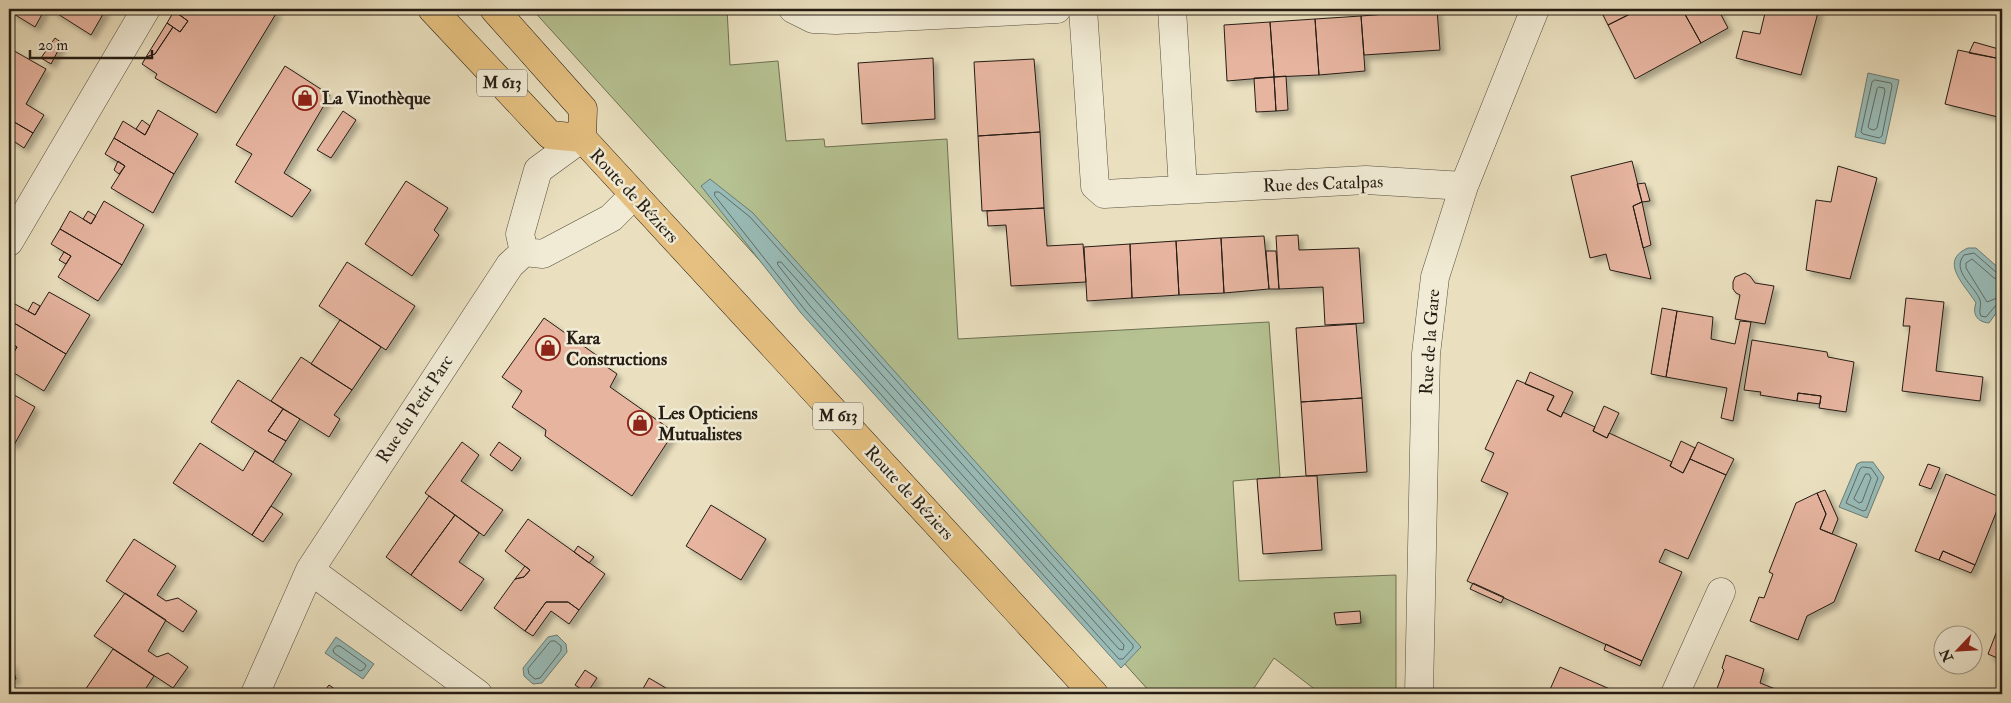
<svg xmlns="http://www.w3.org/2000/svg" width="2011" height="703" font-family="'IM FELL Double Pica',serif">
<defs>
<filter id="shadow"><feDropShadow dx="4.5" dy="4.5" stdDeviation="2.5" flood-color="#0004"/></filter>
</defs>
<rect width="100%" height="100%" fill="#eae0bf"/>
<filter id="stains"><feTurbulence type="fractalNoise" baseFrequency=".004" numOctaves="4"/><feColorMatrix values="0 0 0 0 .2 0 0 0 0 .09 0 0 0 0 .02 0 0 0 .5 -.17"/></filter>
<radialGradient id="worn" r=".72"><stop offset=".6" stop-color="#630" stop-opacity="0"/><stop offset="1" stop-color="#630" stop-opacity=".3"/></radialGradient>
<path fill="#b6c292" stroke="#6e7053" d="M532,9H727L730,65L778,61L786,141L824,139L825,147L947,139L958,339L1269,322L1280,477L1233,481L1239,581L1396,575V694H1321L1274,658L1250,694H1152Z"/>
<path fill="#99bcb8" stroke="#6b7c76" d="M1868,73L1899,80L1885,144L1855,137Z
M710,179L753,213L1141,647L1121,668L801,313L701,186Z
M1968,248H1976L2002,271V305L1989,323C1977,322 1972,314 1976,303C1965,285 1938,261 1968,248Z
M1861,462H1873L1884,477L1867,518L1839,507L1857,464Z
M557,635L566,644L567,652L542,683L533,684L524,676L523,668L548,637Z
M336,637L374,664L363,679L325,653Z"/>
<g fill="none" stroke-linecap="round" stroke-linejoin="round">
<path stroke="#5f6c66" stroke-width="1" d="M1875,80L1891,83L1892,86L1882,136L1879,138L1863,134L1861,132L1872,82Z
M1879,87L1884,88L1885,91L1877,128L1874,130L1870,129L1868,127L1877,89Z
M715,192H719L750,217L1133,645V648L1123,659H1119L805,310L715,196Z
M778,262H781L1124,645L1123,650L1119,649L810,306L778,265Z
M2002,274L1997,273L1974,253L1964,255C1951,271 1974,285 1980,300C1982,306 1978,310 1981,316L1986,317L1997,304L2002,303
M2002,280L1994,278L1972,259L1966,263V268L1987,302L2002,296
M1863,467L1871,468L1878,478L1866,510L1863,511L1846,503L1860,469Z
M1866,474H1869L1871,478L1862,502L1859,503L1854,499Z
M551,641H555L561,646V651L540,678L535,679L529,674L528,669Z
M337,646H340L365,664L366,666L363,670L360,671L334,653L333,650Z"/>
</g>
<path fill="#e6b49f" stroke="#251d14" filter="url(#shadow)" d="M9,9H45L35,27L9,11Z
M50,9H106L91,35Z
M176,9H271L277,12L216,113L155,78L157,74L142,64L146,57L155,54L173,27L180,32L188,21L174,11Z
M1399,9H1437L1440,50L1364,55L1361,16L1399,13Z
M1600,9H1640L1608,25Z
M1640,9H1682L1701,43L1635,79L1608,25Z
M1682,9H1718L1728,28L1701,43Z
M1766,9H1819L1801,75L1736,58L1743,31L1760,34Z
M174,11L188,21L180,32L167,23Z
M1361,16L1365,71L1319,75L1315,19Z
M1315,19L1319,75L1274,77L1270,22Z
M1270,22L1274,77L1227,81L1224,25Z
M167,23L173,27L155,54L146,57Z
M55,38L62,43L51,64L41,58Z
M1974,42L2002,50L2001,59L1969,53Z
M9,48L46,69L26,104L44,115L33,133L9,119Z
M1958,50L2001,59L2002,53V118L1945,104Z
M933,58L935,119L862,124L858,63Z
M1034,59L1040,132L978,136L974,62Z
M285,66L330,95L284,173L311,190L292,217L235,182L252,154L236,145Z
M1286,76L1288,110L1276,111L1274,77Z
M1274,77L1276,111L1256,112L1254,78Z
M158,110L198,134L174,174L114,138L123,121L145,135Z
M343,111L356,120L331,158L317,150Z
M9,119L33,133L24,148L9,138Z
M142,120L150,126L145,135L136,129Z
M1040,132L1044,208L982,211L978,136Z
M114,138L174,174L153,213L111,188L125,166L105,154Z
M118,161L125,166L119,174L114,170Z
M1632,161L1642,202L1633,206L1651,279L1610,270L1606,254L1590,258L1571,176Z
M1838,166L1877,178L1850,279L1806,270L1816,200L1831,202Z
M406,181L448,208L434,230L439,235L412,276L365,244Z
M1645,183L1650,201L1642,202L1637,184Z
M104,201L144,225L122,265L60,229L70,211L91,224Z
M1642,202L1651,245L1643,248L1633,206Z
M1044,208L1047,246L1083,244L1086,282L1011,286L1006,225L988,226L987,211Z
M88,211L96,216L91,224L83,219Z
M60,229L122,265L98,301L58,277L71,256L51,244Z
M1298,235L1299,250L1359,248L1364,323L1325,325L1323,287L1279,289L1276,236Z
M1264,236L1269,289L1224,293L1221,238Z
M1221,238L1224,293L1179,295L1176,241Z
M1176,241L1179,295L1132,298L1130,244Z
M1130,244L1132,298L1087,301L1084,247Z
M1266,251H1276L1279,289H1269Z
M64,252L71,256L66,264L59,260Z
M347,262L415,306L386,350L319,306Z
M1745,273L1750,276L1755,283L1774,286L1765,324L1735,319L1740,295L1736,293L1733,289V282L1735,277Z
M49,292L90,315L66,354L9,320V315L15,304L35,315Z
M1906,298L1944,302L1936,371L1983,377L1980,401L1902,391L1910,326H1903Z
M33,302L40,306L35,315L28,311Z
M1662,308L1677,311L1666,377L1651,374Z
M1677,311L1713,317L1711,339L1735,344L1740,321L1751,322L1733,421L1721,418L1727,388L1666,377Z
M544,318L599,357L597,360L617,374L610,387L674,432L632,496L545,436L546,430L512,407L522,391L502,377Z
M9,320L66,354L44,391L9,370V360L17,347L9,342Z
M340,320L381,347L352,390L311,364Z
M1356,324L1362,398L1301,402L1296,328Z
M1752,340L1827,352L1828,357L1854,362L1846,412L1819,408L1821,396L1798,393L1797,401L1760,395L1761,392L1744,390Z
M9,343L17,347L11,357L9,355Z
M301,357L352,390L334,415L340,419L329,437L271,401Z
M1530,372L1573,392L1561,417L1547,410L1554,396L1525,384Z
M238,380L283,409L268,431L286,441L273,462L211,422Z
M1517,380L1554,396L1547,410L1561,417L1563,412L1595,427L1593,431L1607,438L1609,433L1672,462L1670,466L1683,473L1690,459L1726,475L1688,559L1665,549L1659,562L1682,572L1642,661L1467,581L1508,493L1481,481L1494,453L1485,449Z
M9,392L35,407L14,445L9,442Z
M1798,393L1821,396L1820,404L1797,401Z
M1362,398L1367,472L1306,476L1301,402Z
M1604,406L1619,413L1607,438L1593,431Z
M283,409L300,419L286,441L268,431Z
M1681,441L1695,448L1683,473L1670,466Z
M462,442L479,455L461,481L503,510L484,536L425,493Z
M499,442L521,458L512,471L490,455Z
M1698,442L1734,459L1726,475L1690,459Z
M200,443L243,471L255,451L292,474L252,535L173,483Z
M1928,464L1940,468L1931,489L1919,485Z
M1946,474L2002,498L1975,565L1943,551L1939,560L1915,551Z
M1306,476H1317L1322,550L1263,554L1257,479Z
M1825,490L1838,519L1832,534L1820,529L1826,514L1817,493Z
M1817,493L1826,514L1820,529L1857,544L1834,602L1807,616L1798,640L1750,621L1759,597L1764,598L1773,574L1769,572L1796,503Z
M429,496L455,515L411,575L386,557Z
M711,505L766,539L741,580L686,546Z
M271,506L283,514L263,542L252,535Z
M455,515L479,533L459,562L484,579L461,611L411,575Z
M528,519L605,574L579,610L568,602H546L525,631L494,608L515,579L524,577L530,570L505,551Z
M134,539L176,566L157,595L166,601L178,598L197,611L183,632L106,581Z
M578,546L594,557L589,563L574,552Z
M1943,551L1975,565L1971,573L1939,560Z
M525,566L530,570L524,577L515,579Z
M1473,583L1504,597L1501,603L1470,589Z
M125,593L166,620L148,651L157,657L168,653L188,667L173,688L94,636Z
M546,602H568L579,610L569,624L551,611L533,636L525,631Z
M1360,611L1361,623L1336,625L1334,613Z
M2002,618V660L1988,654Z
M1606,644L1642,661L1640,666L1604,650Z
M113,649L154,676L142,694L83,693Z
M1726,655L1764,669L1760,683L1788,694H1715L1724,670L1722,668Z
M9,662H11L16,679L9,682Z
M1560,667L1621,694H1548Z
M585,670L597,678L587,693L575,685Z
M649,678L676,694H640Z
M329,685L342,694H322Z"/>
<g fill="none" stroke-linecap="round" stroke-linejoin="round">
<defs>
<path id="minor" d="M793,9L813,19L836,20L1057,9
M1083,9L1095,186L1104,194L1366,180L1464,186
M1172,9L1183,189
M9,242L146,9
M524,252L520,234L538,170L582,138
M310,570L478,694
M255,694L310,570L510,265L524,252L543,254L611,218L634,195
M1419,694L1426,354L1435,277L1464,186L1535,9
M1675,694L1721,592"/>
<path id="major" d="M432,9L550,135L582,138L1094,694
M494,9L583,109L582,138"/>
</defs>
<use href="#minor" stroke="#564e3f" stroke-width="29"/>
<use href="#major" stroke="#251d14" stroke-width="29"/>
<use href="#minor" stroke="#f1ebd5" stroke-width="28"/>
<use href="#major" stroke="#e5c080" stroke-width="28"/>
</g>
<defs>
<symbol id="shop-ring" viewBox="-11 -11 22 22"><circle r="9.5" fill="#f1ebd5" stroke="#8f2418" stroke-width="1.5"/><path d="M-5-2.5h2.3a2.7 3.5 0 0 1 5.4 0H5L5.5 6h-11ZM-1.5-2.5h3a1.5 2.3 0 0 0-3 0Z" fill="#8f2418"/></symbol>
</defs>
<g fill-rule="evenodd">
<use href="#shop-ring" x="291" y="84" width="28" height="28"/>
<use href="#shop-ring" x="534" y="334" width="28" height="28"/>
<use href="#shop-ring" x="626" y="409" width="28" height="28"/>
</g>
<g text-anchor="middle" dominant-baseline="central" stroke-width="5" stroke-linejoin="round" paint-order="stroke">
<g fill="#f1ebd5" stroke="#625b4e" stroke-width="1">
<rect x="477" y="69.5" width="50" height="27" rx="4"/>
<rect x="813" y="402.5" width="50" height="27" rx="4"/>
</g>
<g font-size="16" font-weight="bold" fill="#251d14">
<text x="502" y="83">M 613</text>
<text x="838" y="416">M 613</text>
</g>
<g font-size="18" font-weight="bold" fill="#251d14" stroke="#f1ebd5" text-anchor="start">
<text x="322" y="98">La Vinothèque</text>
<text x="566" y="338">Kara<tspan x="566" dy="21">Constructions</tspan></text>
<text x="658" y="413">Les Opticiens<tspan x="658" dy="21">Mutualistes</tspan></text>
</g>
<g font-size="18" fill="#251d14" stroke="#f1ebd5">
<text transform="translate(1323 184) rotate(-2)">Rue des Catalpas</text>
<text transform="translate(634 196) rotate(47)">Route de Béziers</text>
<text transform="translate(1430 342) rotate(-86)">Rue de la Gare</text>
<text transform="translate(415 409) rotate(-57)">Rue du Petit Parc</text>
<text transform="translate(909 493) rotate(47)">Route de Béziers</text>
</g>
</g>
<rect width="2011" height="703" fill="none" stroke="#eae0bf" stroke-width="30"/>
<rect x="10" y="10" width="1991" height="683" fill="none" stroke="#251d14" stroke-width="2.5"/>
<rect x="15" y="15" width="1981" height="673" fill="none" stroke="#251d14"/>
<g transform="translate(1958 650) rotate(245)"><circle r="24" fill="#f1ebd5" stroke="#9f9988"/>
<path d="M0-4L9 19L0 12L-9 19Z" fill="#8f2418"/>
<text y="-8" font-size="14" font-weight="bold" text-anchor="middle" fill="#251d14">N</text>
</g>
<path d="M30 50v8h122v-8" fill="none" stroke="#251d14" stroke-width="2.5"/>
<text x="38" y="50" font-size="15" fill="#251d14" stroke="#f1ebd5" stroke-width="4" paint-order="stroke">20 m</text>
<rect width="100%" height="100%" filter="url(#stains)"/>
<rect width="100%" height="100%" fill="url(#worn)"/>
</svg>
